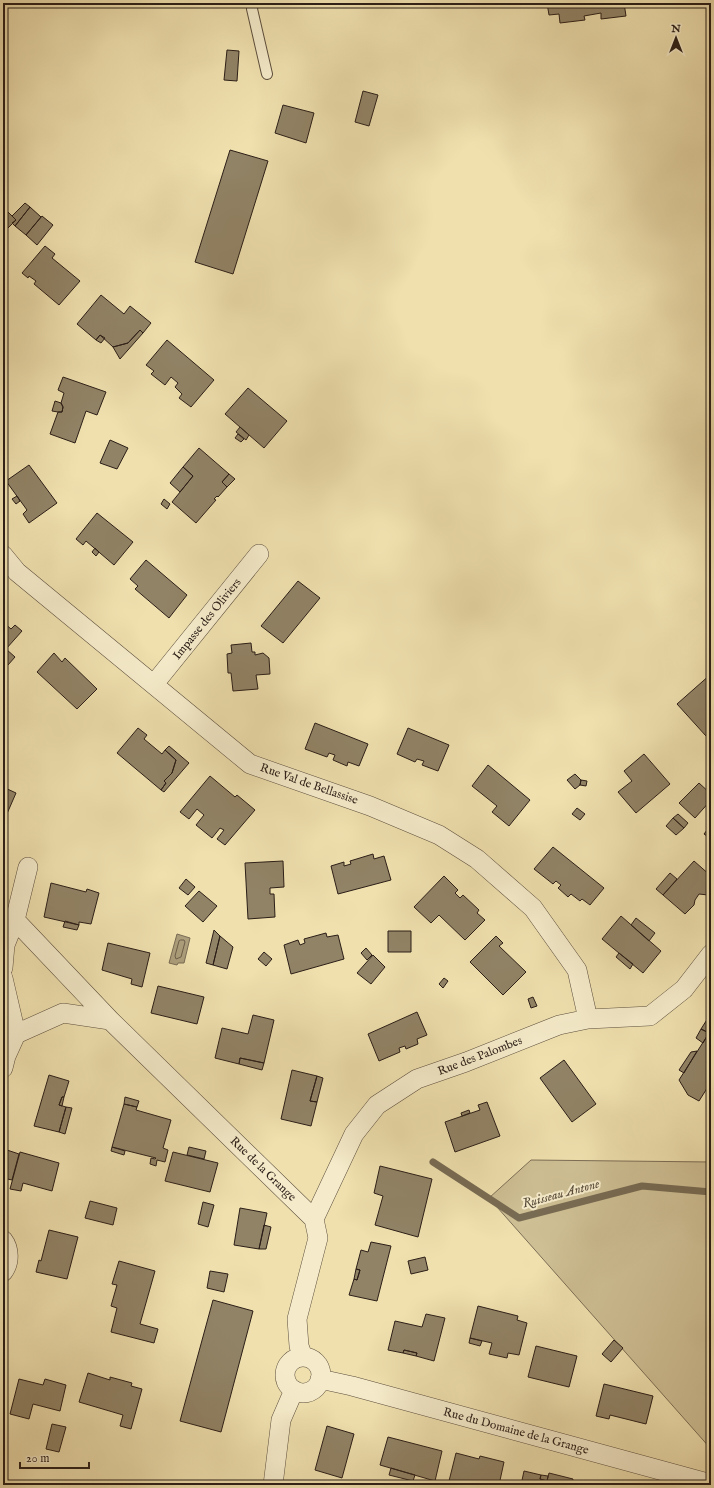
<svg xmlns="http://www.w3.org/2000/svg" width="714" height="1488" font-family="'IM FELL English',serif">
<rect width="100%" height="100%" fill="#efe0ae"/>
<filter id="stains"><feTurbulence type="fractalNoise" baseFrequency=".005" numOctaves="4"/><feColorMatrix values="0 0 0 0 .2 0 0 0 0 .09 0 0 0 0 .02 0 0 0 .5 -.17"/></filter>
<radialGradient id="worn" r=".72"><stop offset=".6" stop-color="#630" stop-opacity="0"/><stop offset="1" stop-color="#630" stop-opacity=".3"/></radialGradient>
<path fill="#cebf94" stroke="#7c6e56" d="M531,1160L711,1162V1449L489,1198Z"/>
<path fill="#ac9e7b" stroke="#786b53" d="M177,934L190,938L184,963H178L177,965L169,963Z"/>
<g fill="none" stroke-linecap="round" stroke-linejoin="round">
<path stroke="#6c5e49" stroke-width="1" d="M181,940H184L185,942L181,957L176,959L175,956L179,941Z"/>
<path stroke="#786b53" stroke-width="7" d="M433,1162L519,1218L642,1186L711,1192"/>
</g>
<path fill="#918366" stroke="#2b1e17" d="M547,3H624L626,16L601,19V13L584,16L585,20L560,23L559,14L549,15Z
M227,50L239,51L237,81L224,80Z
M363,91L378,95L369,126L355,122Z
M283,105L314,113L306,143L275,133Z
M230,150L268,161L233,274L195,262Z
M25,203L30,207L15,226L12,223L16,220L12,216Z
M3,207L16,220L3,233Z
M30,207L41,217L26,235L15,226Z
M42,216L53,225L37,245L26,235Z
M45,246L55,254L52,258L80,281L59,305L34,284L36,281L29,276L28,278L22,273Z
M101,295L124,314L130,306L151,323L143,333L140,330L128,343L113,347L100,335L96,340L77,324Z
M140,330L143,333L120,359L113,347L128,343Z
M100,335L105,338L101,343L96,340Z
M167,340L214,380L191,407L179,398L182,394L175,387L178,383L171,377L165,385L151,374L154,371L146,365Z
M63,377L106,392L97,415L86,411L75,443L50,434L58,412H62L63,407L61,403L64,393L58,390Z
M248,388L287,421L264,448L225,414Z
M55,401L61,403L63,407L62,412H58L52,411Z
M240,427L249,435L246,440L236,432Z
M238,434L244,439L241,442L235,438Z
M110,440L128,448L117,469L100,463Z
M199,448L229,474L222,482L227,487L218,497L217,496L214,499L216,500L196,523L172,502L193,476L183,467Z
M29,465L57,503L29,523L23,514L27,510L6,481Z
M183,467L193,476L180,492L170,483Z
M229,474L235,479L227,487L222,482Z
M17,496L20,501L16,504L12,499Z
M164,499L170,504L167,509L161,504Z
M97,513L133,542L114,565L86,541L83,545L76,539Z
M95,548L99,552L96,556L92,552Z
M146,560L187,595L169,618L135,589L138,586L130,579Z
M298,581L320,598L283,643L261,626Z
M3,622L11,629L15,625L22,631L6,649L15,657L8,665L3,660Z
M251,643L252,652H255V655L263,653L269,658L270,674L256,675L258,689L233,691L231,673H228L227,654L232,653L231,645Z
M54,653L62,662L65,658L97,689L77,709L37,672Z
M711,674V731L706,736L677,704Z
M315,723L368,744L359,766L348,762L347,766L333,760L335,755L329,753L327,757L305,749Z
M138,728L147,735L144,739L162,754L165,750L176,760L172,773L164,781L166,783L161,790L117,753Z
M408,728L449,745L438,771L422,765L424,761L417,759L415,762L397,754Z
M169,746L189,763L164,792L161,790L166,783L164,781L172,773L176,760L165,750Z
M644,754L670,784L636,813L618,792L632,781L624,771Z
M488,765L530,800L509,826L492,812L497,806L472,786Z
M575,774L581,780L580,785L575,789L567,780Z
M210,776L235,797L237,795L255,810L225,845L217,839L224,830L220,828L212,838L196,825L204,815L197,809L189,819L180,812Z
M581,780L587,781L586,786L580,785Z
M699,783L711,794V800L695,818L679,803Z
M3,787L16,793L6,816L3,815Z
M577,808L585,814L580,820L572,814Z
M678,814L688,823L684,828L673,818Z
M673,818L684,828L676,835L666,826Z
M711,825V839L704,834Z
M553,847L604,888L590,905L582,899L580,901L571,894L568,897L558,888L561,885L556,881L553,884L534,869Z
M373,854L374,859L384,856L391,880L338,894L331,866L344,862V866L351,864L350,861Z
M283,861L284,887L270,888V894H274L275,917L248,919L245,863Z
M694,861L711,876V897L708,895L699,894L695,900L694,905L685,914L663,895Z
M670,873L677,879L663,895L656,889Z
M444,876L458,890L455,893L460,898L463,895L479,910L477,913L485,920L465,940L439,915L431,923L414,907Z
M186,879L195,887L188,895L179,888Z
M51,883L86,892L87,889L99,893L91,924L79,922V925L44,917Z
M199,891L217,906L203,922L185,906Z
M621,916L661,951L643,973L602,939Z
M636,918L655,933L649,941L631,925Z
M65,921L79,925L77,930L63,927Z
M214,930L220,936L213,965L206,963Z
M388,931H411V952H388Z
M326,933L327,937L338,935L344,959L291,974L284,945L298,940L300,945L305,943L304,939Z
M220,936L233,947L227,969L213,965Z
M496,936L503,943L499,946L526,972L503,995L470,962Z
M108,943L150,953L142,987L131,984L132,979L102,970Z
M366,948L372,955L367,960L361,953Z
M264,952L272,959L266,966L258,959Z
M619,953L633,964L630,969L616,957Z
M373,955L385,967L371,984L357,973Z
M444,978L448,981L443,988L439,984Z
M158,986L204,997L197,1024L151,1013Z
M533,997L537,1006L531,1008L528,999Z
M417,1012L427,1035L417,1039L418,1044L406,1049L405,1046L399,1048L400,1052L379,1061L368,1034Z
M253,1015L274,1020L264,1063L240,1058L239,1064L215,1058L222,1028L248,1034Z
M708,1018L711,1019V1082L699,1101L688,1095L679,1080L709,1033L701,1029Z
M701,1029L709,1033L703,1043L696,1038Z
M697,1051L684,1073L679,1070L691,1052Z
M240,1058L264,1063L262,1070L239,1064Z
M564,1060L596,1104L572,1122L540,1078Z
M292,1070L317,1076L310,1101L317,1102L311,1126L281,1119Z
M49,1075L69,1081L64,1097H62L59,1105L66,1107L59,1132L34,1126Z
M317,1076L323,1078L317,1102L310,1101Z
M62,1097H64L62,1106L59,1105Z
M125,1097L139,1101L137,1107L124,1104Z
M487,1102L500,1136L455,1152L445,1122L480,1110L478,1105Z
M124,1104L137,1107L136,1110L171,1120L163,1148L168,1150L165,1162L157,1160L156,1166L150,1164L151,1158L155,1159L156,1158L112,1147Z
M66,1107L72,1108L65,1134L59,1132Z
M469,1110L470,1113L462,1116L461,1113Z
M711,1128V1138H708L707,1130Z
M112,1147L125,1151L124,1155L111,1151Z
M189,1147L206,1151L204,1159L187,1155Z
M4,1149L19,1154L12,1180L3,1178V1154Z
M20,1152L59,1163L52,1191L23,1183L21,1191L10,1189Z
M173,1152L218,1163L210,1192L165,1181Z
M380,1166L432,1179L418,1237L375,1225L383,1196L374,1193Z
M90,1201L117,1208L113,1225L85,1218Z
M203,1202L214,1205L208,1227L198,1224Z
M240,1208L267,1213L259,1249L234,1245Z
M264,1225L271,1227L266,1249H259Z
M49,1230L78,1237L67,1279L36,1272L39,1260L41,1261Z
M371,1242L391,1246L377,1301L349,1295L354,1279L357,1280L360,1270L356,1269L361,1250L368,1252Z
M425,1257L428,1270L411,1274L408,1261Z
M119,1261L155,1271L140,1324L158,1329L154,1343L111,1332L117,1308L111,1306L117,1285L112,1284Z
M356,1269L360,1270L357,1280L354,1279Z
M210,1271L228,1274L224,1292L207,1288Z
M213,1300L253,1311L221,1432L180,1421Z
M478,1306L518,1316L517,1320L527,1323L519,1355L508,1353L507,1358L489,1354L492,1343L470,1338Z
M426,1314L445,1318L434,1361L416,1356L417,1353L404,1350L403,1353L388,1350L395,1321L422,1327Z
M470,1338L482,1341L480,1346L469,1343Z
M614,1340L623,1348L611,1362L602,1354Z
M536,1346L577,1356L569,1387L528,1377Z
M404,1350L417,1353L416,1356L403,1353Z
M88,1373L110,1380V1377L132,1383L131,1386L142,1389L131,1429L120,1426L123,1415L79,1402Z
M19,1379L43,1385L45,1379L66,1385L60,1411L33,1404L29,1419L10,1414Z
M604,1384L653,1396L646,1424L610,1415L609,1419L596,1416Z
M52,1424L66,1427L59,1452L46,1449Z
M327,1426L354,1434L342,1478L315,1470Z
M388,1437L442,1451L435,1481L380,1465Z
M456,1453L479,1459L480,1456L504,1462L499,1485H464L449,1481Z
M391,1468L415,1475L413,1481L389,1475Z
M524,1471L541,1475L540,1479L547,1481L549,1473L573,1479L572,1485H521Z
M541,1475L548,1476L547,1481L540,1479Z"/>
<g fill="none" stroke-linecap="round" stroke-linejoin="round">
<defs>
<path id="service" d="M253,3L252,9L267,74"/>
<path id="minor" d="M3,555L17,572L250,764L370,806L439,835L477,859L533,908L577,970L588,1019
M154,684L259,554
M15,920L110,1020
M3,968L5,945L15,920L28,867
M3,978L16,1034
M3,1068L6,1056L16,1034L63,1013L110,1020L314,1219L318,1238L297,1319L299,1346L303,1357
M314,1219L354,1134L377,1105L417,1079L466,1062L559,1025L588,1019L650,1016L684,989L711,954
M3,1240C10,1249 10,1263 3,1272
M285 1375a18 18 0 1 1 36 0a18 18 0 1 1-36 0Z
M320,1379L352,1386L711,1484
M273,1485L281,1420L294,1390"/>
</defs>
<use href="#service" stroke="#5c4e3d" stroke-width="12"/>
<use href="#minor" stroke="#5c4e3d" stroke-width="20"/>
<use href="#service" stroke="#f5ebca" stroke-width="10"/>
<use href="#minor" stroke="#f5ebca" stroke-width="19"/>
</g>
<g text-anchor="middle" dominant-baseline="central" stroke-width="4" stroke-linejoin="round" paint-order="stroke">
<g font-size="12" fill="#2b1e17" stroke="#f5ebca">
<text transform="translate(207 619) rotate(-51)">Impasse des Oliviers</text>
<text transform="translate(309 784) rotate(19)">Rue Val de Bellassise</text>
<text transform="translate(480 1056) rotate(-21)">Rue des Palombes</text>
<text transform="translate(263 1169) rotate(44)">Rue de la Grange</text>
<text transform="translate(516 1431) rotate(15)">Rue du Domaine de la Grange</text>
</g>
<g font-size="13" font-style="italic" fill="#584b3a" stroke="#f5ebca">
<text transform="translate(561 1194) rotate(-15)">Ruisseau Antone</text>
</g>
</g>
<rect width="714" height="1488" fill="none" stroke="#efe0ae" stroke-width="16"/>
<rect x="4" y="4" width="706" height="1480" fill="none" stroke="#2b1e17" stroke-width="2"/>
<rect x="8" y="8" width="698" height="1472" fill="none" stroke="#2b1e17"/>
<g transform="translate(676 38)" stroke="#f5ebca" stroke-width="3" paint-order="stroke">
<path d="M0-3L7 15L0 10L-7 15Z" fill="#2b1e17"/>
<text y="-6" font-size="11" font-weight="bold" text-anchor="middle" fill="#2b1e17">N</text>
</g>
<path d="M20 1462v6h69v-6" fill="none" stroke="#2b1e17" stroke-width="2"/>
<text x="26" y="1462" font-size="12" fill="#2b1e17" stroke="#f5ebca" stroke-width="3" paint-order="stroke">20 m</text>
<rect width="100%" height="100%" filter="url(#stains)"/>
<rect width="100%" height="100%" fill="url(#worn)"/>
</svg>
